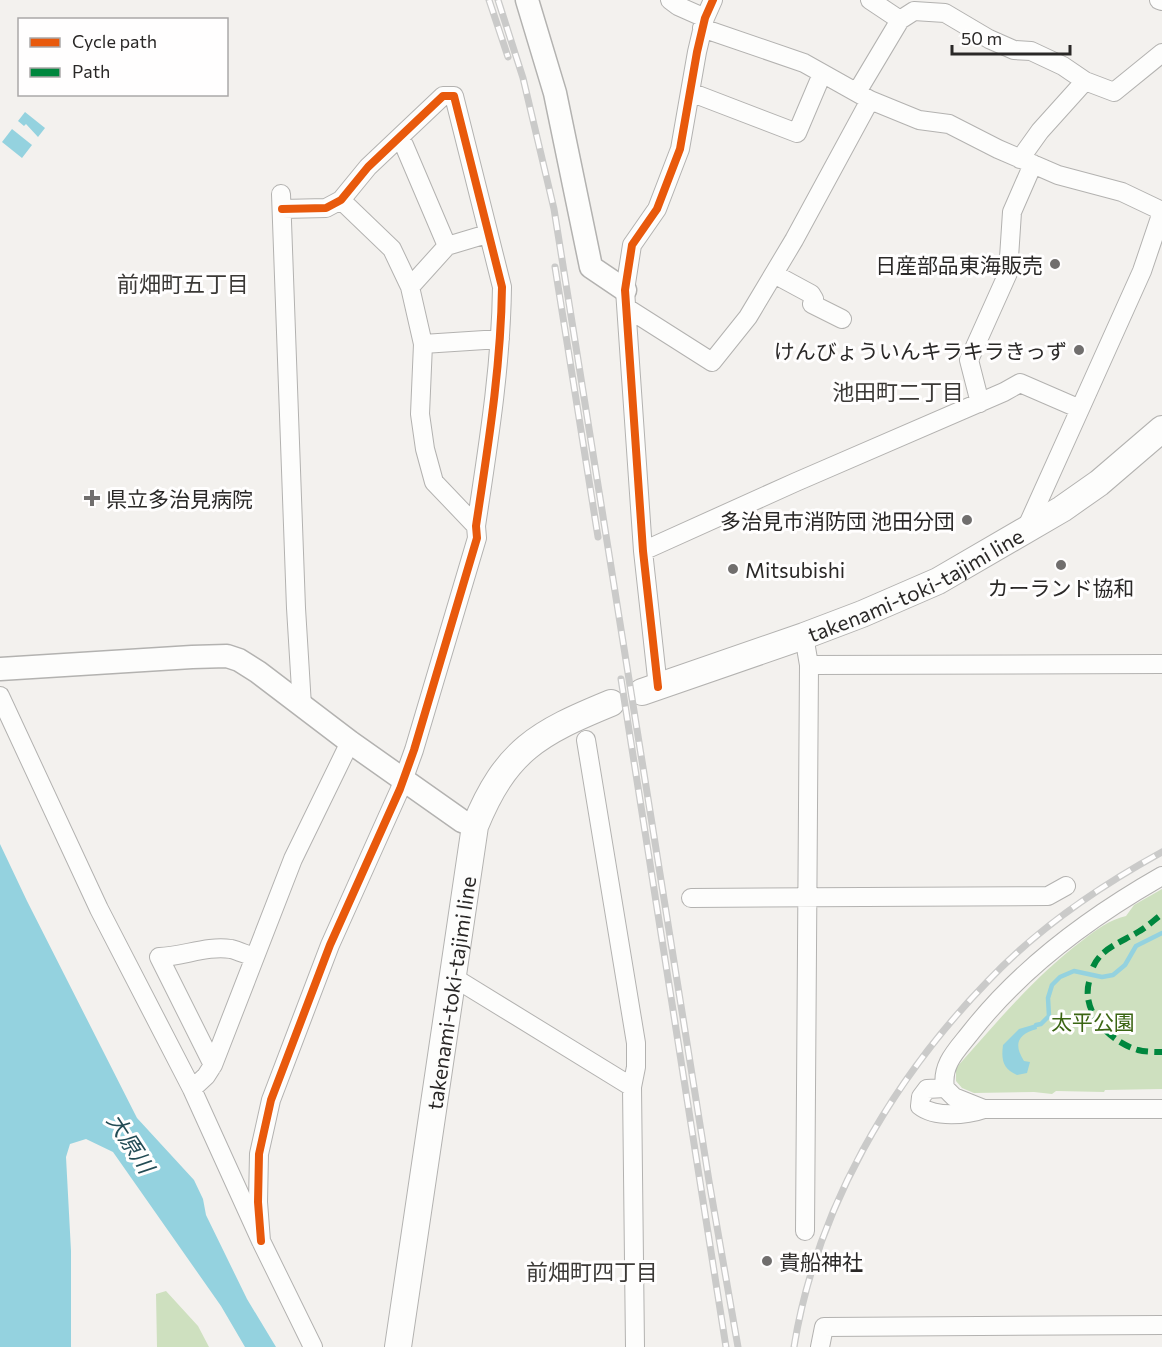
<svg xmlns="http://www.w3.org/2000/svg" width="1162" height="1347" font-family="Commissioner,'Noto Sans JP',sans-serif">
<rect width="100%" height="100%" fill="#f3f1ee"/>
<path fill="#cee0bf" d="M1162,889V1089L1105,1090L1104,1092L1056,1091L1052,1094L1034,1092L974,1093L962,1088L956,1081V1068C996,1023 1034,977 1083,940C1097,929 1109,920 1126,916L1134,905Z
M166,1291L198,1326L209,1347H157L156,1294Z"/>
<path fill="#94d2df" d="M25,112L45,128L38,137L26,124L24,126L18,121Z
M12,129L32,145L22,158L2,142Z
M0,844L27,901L137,1118L194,1180L203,1199L206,1215L247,1299L276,1347H245L221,1306L113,1152L86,1139L70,1144L66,1157L71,1251V1347H0Z
M1036,1024L1037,1029C1018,1034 1013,1044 1024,1061L1030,1062L1027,1073L1017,1075C1003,1069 1001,1060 1003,1045L1019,1029Z"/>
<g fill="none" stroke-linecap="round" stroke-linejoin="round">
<path stroke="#94d2df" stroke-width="4.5" d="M1036,1025L1041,1024L1049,1016L1048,998L1052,985L1060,977L1074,971L1102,977L1113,975L1125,965L1136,946L1162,933"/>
<defs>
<path id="minor" d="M670,0L678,6L705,18
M870,0L900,20
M1159,0L1162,1
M702,28L804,63L870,100L919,120L949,124L998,149L1058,175L1122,192L1162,211
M690,92L797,133L822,74
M857,92L900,20L914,11L945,13L989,39L1014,50L1031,51L1063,66L1085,81L1114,92L1162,53
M398,139L404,145L447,246
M1020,159L1040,131L1085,81
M281,194L296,608L302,706
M341,200L392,249L410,287L423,344L420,414L425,449L434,482L476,526
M774,274L811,294L814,299L812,304L842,319
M410,287L447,246L487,234
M627,308L712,362L748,317L794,240L870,100
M423,344L500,339
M980,403L969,360L1008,273L1012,212L1033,164
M1080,409L1142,271L1162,212
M643,551L796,482L1004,392L1020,383L1080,409L1025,531
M804,636L809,665L805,1231
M809,665L1162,664
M658,687L643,551L625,290L632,245L657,209L680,149L697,52L705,18L713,0
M0,696L99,909L192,1089L261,1241L313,1347
M586,740L636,1043V1067L632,1087
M691,898L1048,896L1066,886
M453,977L632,1087L635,1347
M213,1065L159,957C182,957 207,945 231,949C239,951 247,955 254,957
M945,1088C941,1064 957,1050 971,1032C1022,967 1090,917 1162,876
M192,1089L206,1076L213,1065L293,859L350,742
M984,1109L954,1097L945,1088L927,1089L921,1097L920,1106C935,1118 967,1115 984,1109H1162
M261,1241L258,1202L259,1154L271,1100L330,945L400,789L414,750L477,538L476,526C488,446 501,367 502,287L454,96H443L368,167L341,200L326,208L282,209
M820,1347L824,1327L1162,1325"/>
<path id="tertiary" d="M527,0L555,93L591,267L625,290
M0,669L192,657L227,656L239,660L258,672L350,742L462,821L475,826"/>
<g id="secondary">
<path id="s1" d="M642,692L804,636L862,614L938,581L1062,509L1099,483L1162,429"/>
<path id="s2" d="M398,1347L475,826C506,750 538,733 611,703"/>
</g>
</defs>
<use href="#minor" stroke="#b3b2b0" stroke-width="20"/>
<use href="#tertiary" stroke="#b3b2b0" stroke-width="25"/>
<use href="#secondary" stroke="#b3b2b0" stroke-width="28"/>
<use href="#minor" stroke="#fdfdfc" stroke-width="18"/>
<use href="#tertiary" stroke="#fdfdfc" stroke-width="22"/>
<use href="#secondary" stroke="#fdfdfc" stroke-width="26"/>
<defs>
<path id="rail" d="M489,0L508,57
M498,0L523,78L554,209L709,1181L738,1347
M555,267L598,537
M621,679L726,1347
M794,1347C816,1210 891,1081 987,982C1037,929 1098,887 1162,852"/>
</defs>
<use href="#rail" stroke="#cacac9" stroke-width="7"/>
<use href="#rail" stroke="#fffefe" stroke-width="4.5" stroke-dasharray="14" stroke-linecap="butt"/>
<path stroke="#00873e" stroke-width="6" stroke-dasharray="12 6" stroke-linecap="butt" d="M1093,967C1101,948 1122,942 1138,932C1147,927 1154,920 1162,914
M1089,982C1081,1012 1110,1042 1138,1050C1145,1052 1155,1052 1162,1052"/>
<defs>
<path id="cycleway" d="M658,687L643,551L625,290L632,245L657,209L680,149L697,52L705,18L713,0
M261,1241L258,1202L259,1154L271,1100L330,945L400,789L414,750L477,538L476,526C488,446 501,367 502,287L454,96H443L368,167L341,200L326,208L282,209"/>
</defs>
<use href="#cycleway" stroke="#fffefe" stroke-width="11"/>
<use href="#cycleway" stroke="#e8590c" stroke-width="8"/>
</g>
<g fill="#706e6d" stroke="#fffefe" stroke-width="2">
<circle cx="1055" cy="264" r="6"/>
<circle cx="1079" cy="350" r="6"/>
<path d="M89 489h6v6h6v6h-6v6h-6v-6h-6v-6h6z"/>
<circle cx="967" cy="520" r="6"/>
<circle cx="1061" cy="565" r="6"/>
<circle cx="733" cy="569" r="6"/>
<circle cx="767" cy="1261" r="6"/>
</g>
<g text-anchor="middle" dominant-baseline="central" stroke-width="6" stroke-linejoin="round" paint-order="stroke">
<g font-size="21" fill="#2a2827" stroke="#fffefe" text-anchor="end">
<text x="1043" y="264">日産部品東海販売</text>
<text x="1067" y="350">けんびょういんキラキラきっず</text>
<text x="106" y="498" text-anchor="start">県立多治見病院</text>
<text x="955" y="520">多治見市消防団 池田分団</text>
<text x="745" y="569" text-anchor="start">Mitsubishi</text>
<text x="1061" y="587" text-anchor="middle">カーランド協和</text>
<text x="779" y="1261" text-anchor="start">貴船神社</text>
</g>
<g font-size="21" fill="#2a2827" stroke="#fffefe">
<text stroke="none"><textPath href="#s1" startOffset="294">takenami-toki-tajimi line</textPath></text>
<text stroke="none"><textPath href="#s2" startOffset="358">takenami-toki-tajimi line</textPath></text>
</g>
<g font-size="21" fill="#3b6513" stroke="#fffefe">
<text x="1093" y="1021">太平公園</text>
</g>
<g font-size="22" fill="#3b3936" stroke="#fffefe">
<text x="183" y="283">前畑町五丁目</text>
<text x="898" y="391">池田町二丁目</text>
<text x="592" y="1271">前畑町四丁目</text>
</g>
<g font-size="22" font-style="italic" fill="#224b54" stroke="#fffefe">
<text transform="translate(131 1143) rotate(57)">大原川</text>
</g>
</g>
<rect x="18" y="18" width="210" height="78" fill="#fffefe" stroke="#aaa8a8" stroke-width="1.5"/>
<rect x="30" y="38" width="30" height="9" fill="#e8590c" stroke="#aaa8a8" stroke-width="1.5"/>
<text x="72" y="48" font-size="18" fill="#2a2827">Cycle path</text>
<rect x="30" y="68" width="30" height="9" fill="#00873e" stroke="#aaa8a8" stroke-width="1.5"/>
<text x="72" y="78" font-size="18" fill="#2a2827">Path</text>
<path d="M952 45v9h118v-9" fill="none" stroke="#2a2827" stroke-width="3"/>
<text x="961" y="45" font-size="18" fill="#2a2827" stroke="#fffefe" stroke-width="4.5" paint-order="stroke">50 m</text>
</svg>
